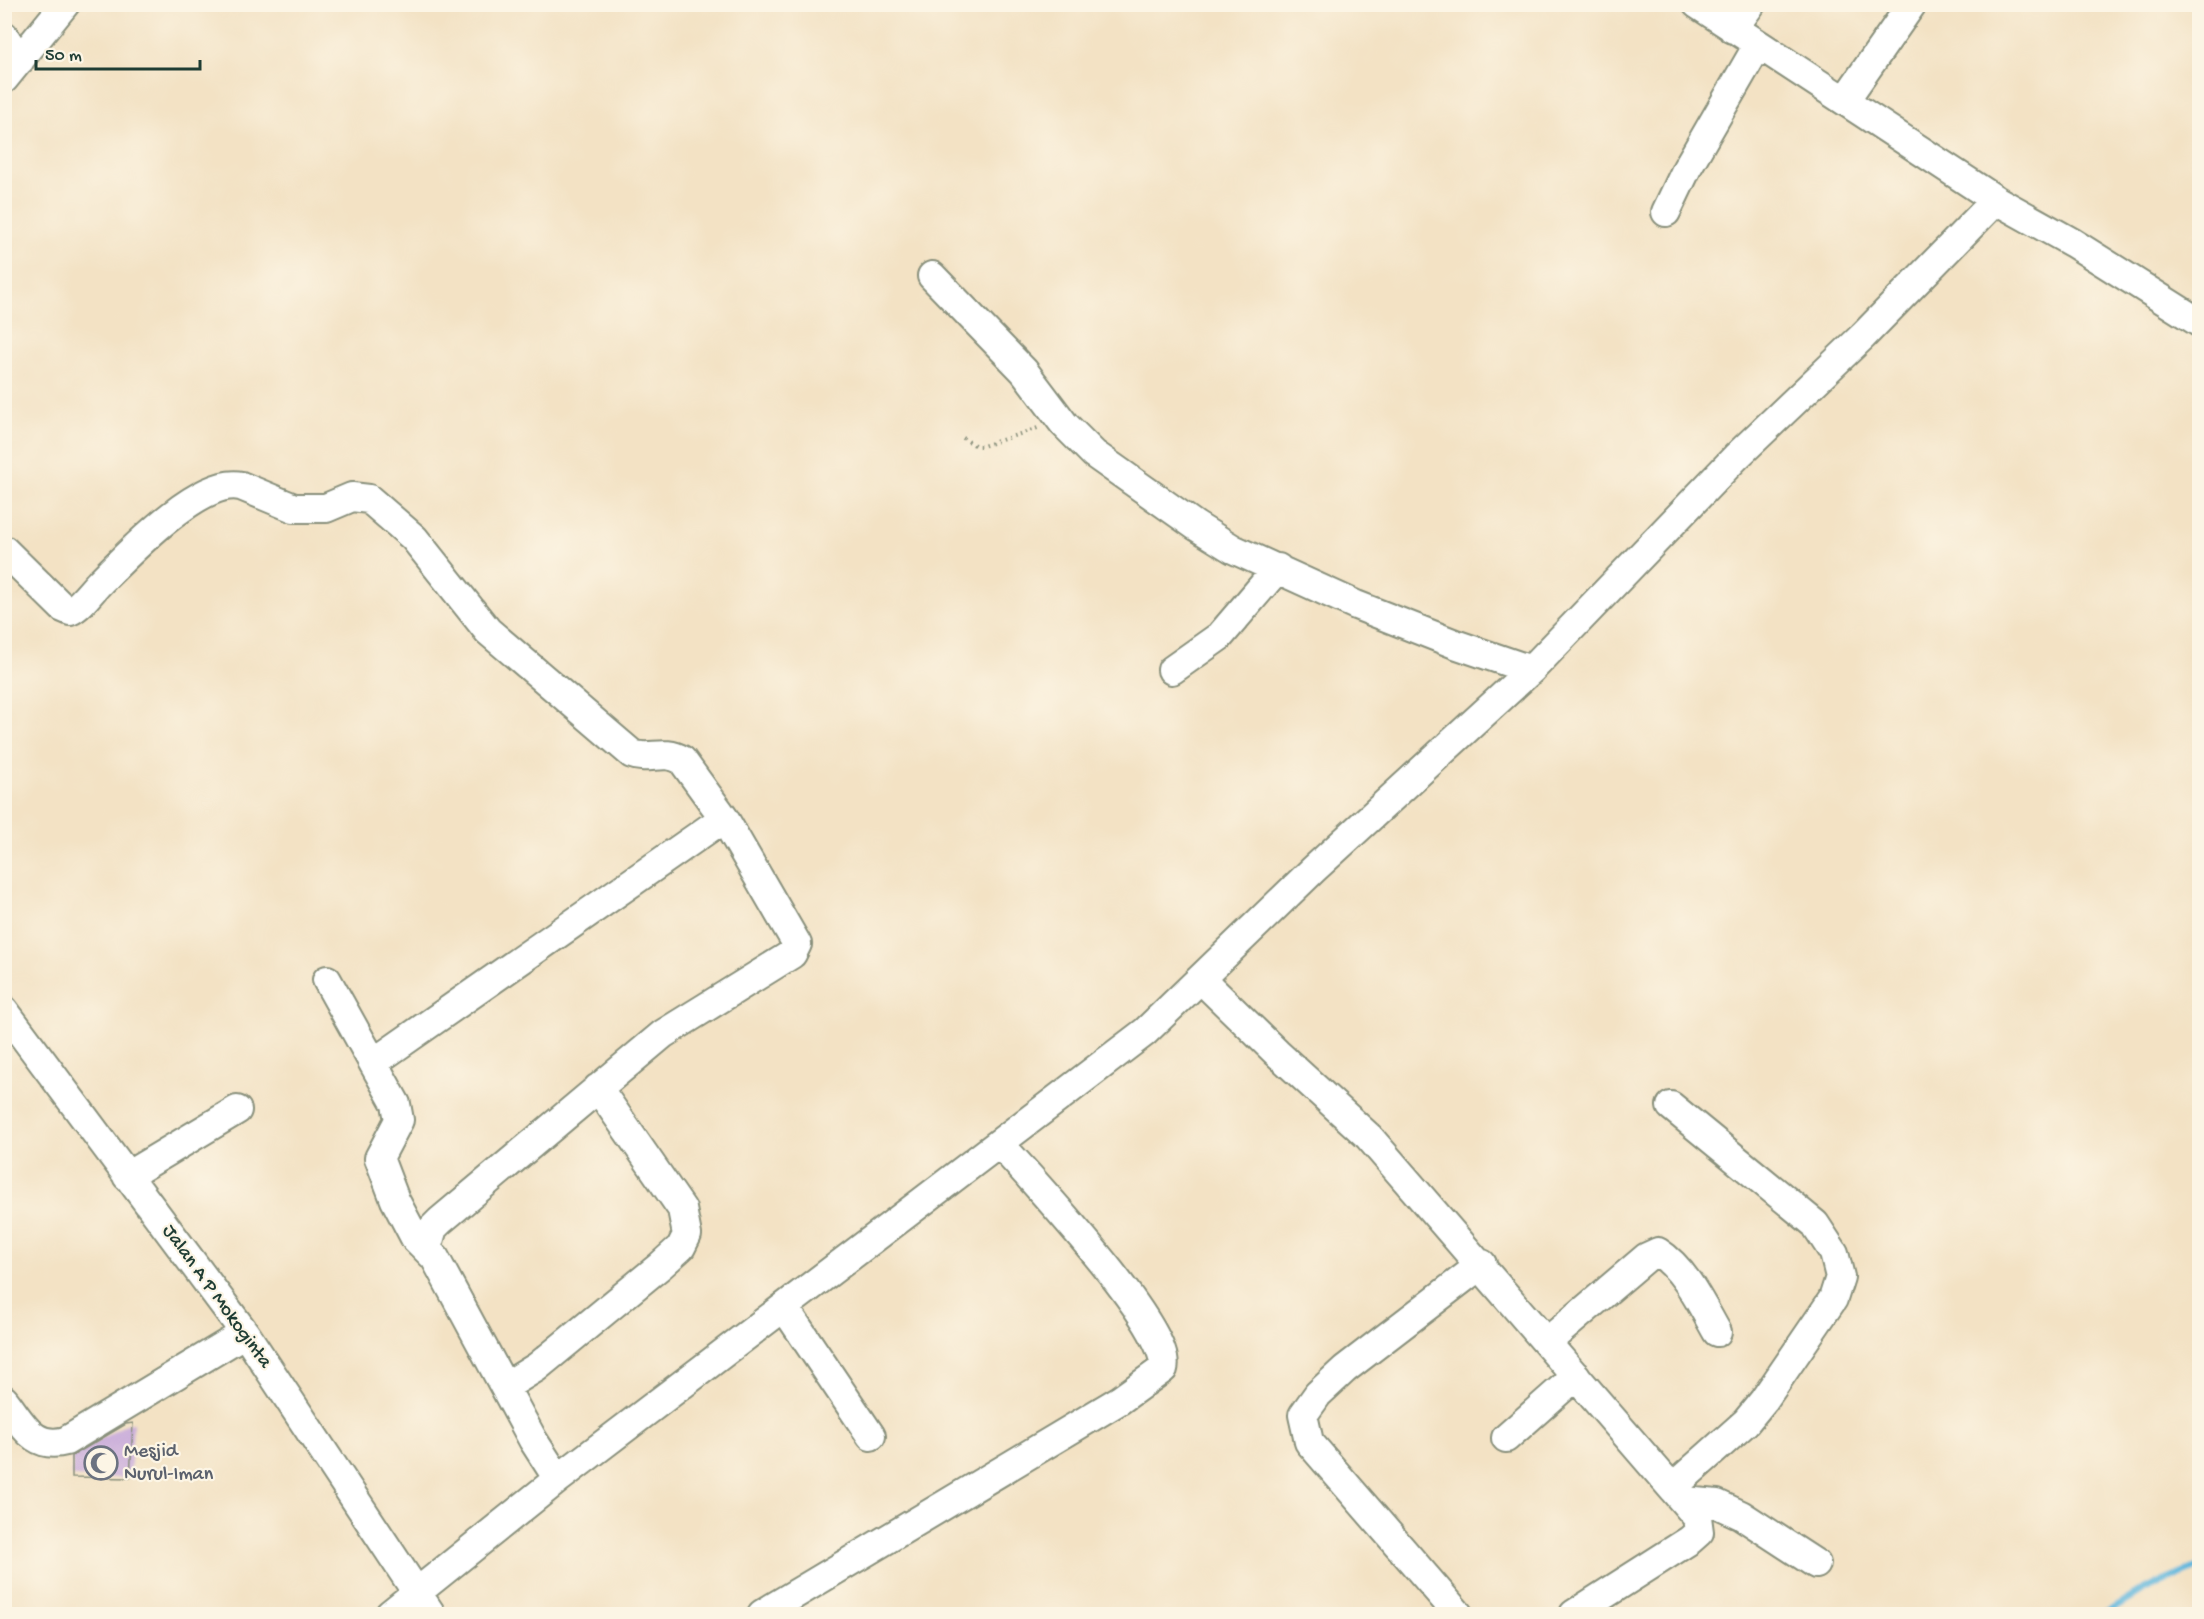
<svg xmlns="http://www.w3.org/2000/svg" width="2204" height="1619" font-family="'Gochi Hand',sans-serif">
<rect width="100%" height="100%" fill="#fcf5e5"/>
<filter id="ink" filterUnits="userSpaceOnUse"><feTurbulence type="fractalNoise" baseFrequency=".0167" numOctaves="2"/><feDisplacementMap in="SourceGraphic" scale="12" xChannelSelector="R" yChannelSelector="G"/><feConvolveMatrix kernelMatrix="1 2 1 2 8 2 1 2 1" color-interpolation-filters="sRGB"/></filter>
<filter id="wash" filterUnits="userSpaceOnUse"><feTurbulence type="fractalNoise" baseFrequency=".008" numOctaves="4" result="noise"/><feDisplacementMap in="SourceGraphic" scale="24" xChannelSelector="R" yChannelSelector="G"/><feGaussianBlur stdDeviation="1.35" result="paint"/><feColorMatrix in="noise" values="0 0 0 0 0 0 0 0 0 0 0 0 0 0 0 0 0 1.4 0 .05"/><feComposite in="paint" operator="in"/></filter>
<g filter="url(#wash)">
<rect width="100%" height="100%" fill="#f3e2c4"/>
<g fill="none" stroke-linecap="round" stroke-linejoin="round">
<path stroke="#60b7dd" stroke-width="7" d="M2105,1614L2145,1589L2200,1566"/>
</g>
<g id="blocks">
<path fill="#c9acda" d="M133,1423L130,1478L72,1477V1456L126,1424Z"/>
</g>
</g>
<g filter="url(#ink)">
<use href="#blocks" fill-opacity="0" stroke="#89907c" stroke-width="1.5"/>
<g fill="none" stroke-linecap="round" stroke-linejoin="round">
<defs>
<path id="minor" d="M1697,4L1996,200L2073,243L2200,323
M1733,29L1751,4
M4,36L20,60
M4,79L65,4
M1845,100L1912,4
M1666,212L1687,168L1758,45
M932,276L1024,371L1064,424L1094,454L1196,526L1233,549L1356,605L1455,644L1531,670
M4,550L63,608L70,611C81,606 91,591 99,583C127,555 200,477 241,486L294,508H326L352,497L369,499L414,538L488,631L632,754C649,761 664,749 682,760L724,818L797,944L792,954L663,1034L440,1221L433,1228L427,1248
M1172,670L1220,636L1278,568
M327,980L396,1104L399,1120L379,1158L395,1200L415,1238L435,1258L533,1440L558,1479
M1202,980L1277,1053L1369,1137L1697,1517L1699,1532L1690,1540L1574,1614
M4,1010L245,1333L431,1614
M373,1063L724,818
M1671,1106L1815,1224L1834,1253L1840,1277L1833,1299L1764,1400L1746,1422L1673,1487
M127,1176L237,1110
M784,1307L871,1436
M1547,1342L1647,1257L1658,1252C1685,1269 1702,1306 1717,1332
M506,1386L537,1367L660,1266L681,1247L687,1235L682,1209L598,1088
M4,1400C23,1424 33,1450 66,1441L245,1333
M1506,1438L1576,1376
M1684,1501L1717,1504L1741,1515L1816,1564
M390,1614L558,1479L1145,1032L1314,869L1531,670L1736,457L1863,336L1996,200
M762,1614L1120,1400L1163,1369C1176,1333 1029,1177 1000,1144
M1458,1614L1309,1442L1303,1415L1318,1394L1345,1369L1482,1264"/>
</defs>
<use href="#minor" stroke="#89907c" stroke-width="32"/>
<path stroke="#89907c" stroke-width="4" stroke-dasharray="1.5 4.5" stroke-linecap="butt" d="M963,438L976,446H983L1038,428"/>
<use href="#minor" stroke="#fff" stroke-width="28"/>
</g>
</g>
<defs>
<symbol id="mosque-ring" viewBox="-11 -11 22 22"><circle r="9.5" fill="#fcf5e5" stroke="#6b7280" stroke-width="1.5"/><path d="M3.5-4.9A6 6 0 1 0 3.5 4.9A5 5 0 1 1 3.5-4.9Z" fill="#6b7280"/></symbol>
</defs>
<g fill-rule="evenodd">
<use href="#mosque-ring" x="82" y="1444" width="38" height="38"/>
</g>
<g text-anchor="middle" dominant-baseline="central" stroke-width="4.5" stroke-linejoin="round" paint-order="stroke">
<g font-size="20" fill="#1f3d34" stroke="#fcf5e5">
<text transform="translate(216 1297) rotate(54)">Jalan A P Mokoginta</text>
</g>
<g font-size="20" fill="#5b616d" stroke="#fcf5e5" text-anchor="start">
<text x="124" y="1452">Mesjid<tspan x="124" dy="23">Nurul-Iman</tspan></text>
</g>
</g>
<rect width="2204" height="1619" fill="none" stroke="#fcf5e5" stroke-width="24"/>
<path d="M36 60v9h164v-9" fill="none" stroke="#1f3d34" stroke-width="3"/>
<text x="45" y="60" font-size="18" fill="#1f3d34" stroke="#fcf5e5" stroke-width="4.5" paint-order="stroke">50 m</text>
</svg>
